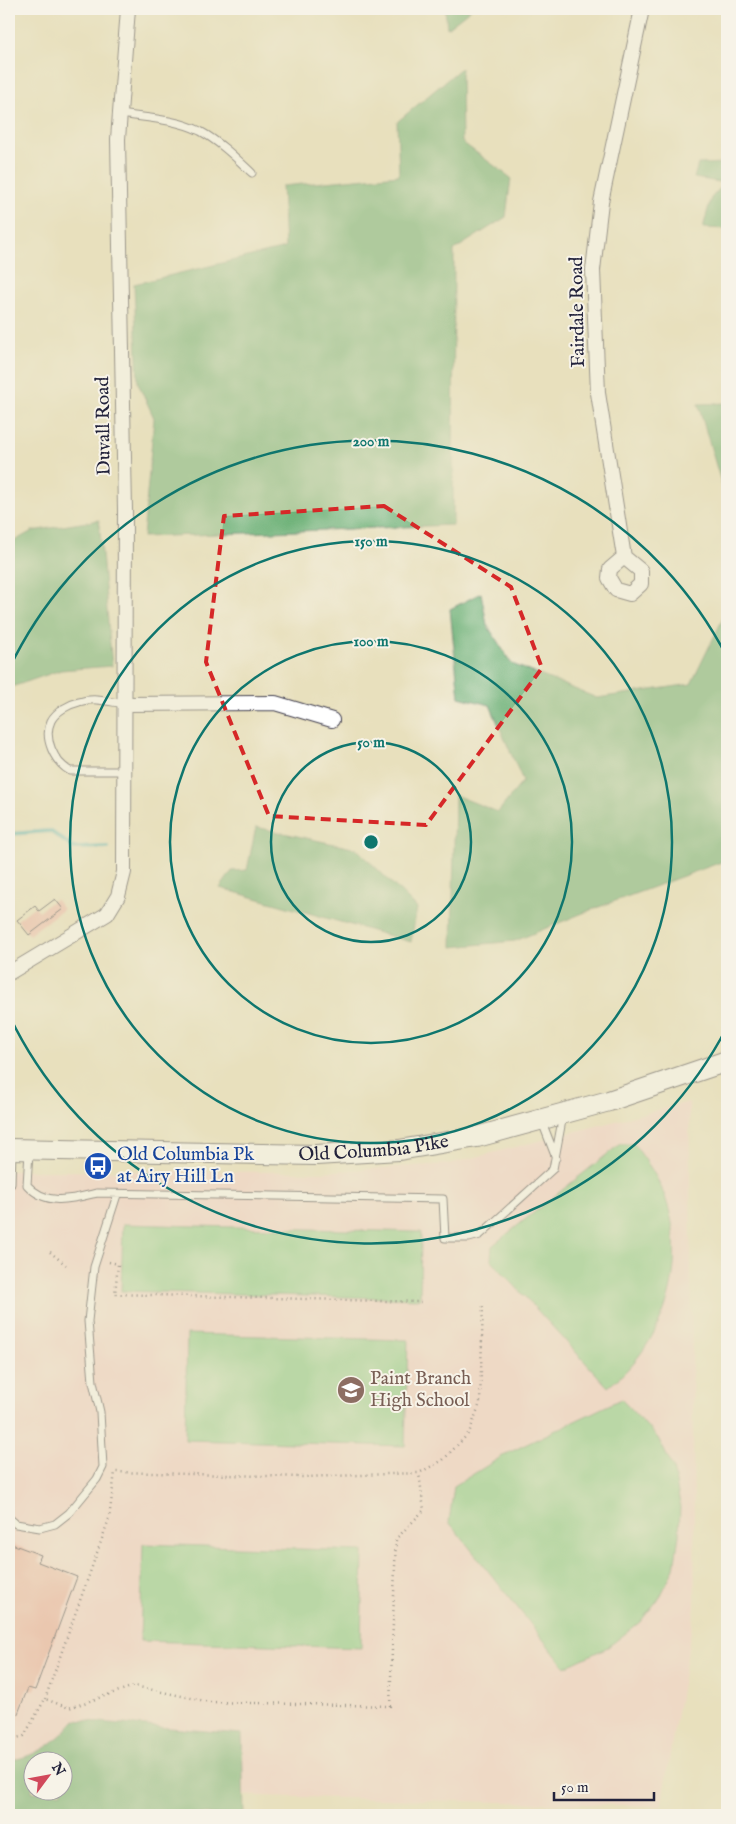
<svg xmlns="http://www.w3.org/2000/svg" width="736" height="1824" font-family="'IM FELL English',serif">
<rect width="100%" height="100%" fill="#f7f3e8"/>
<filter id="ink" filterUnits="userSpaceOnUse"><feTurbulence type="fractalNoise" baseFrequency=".02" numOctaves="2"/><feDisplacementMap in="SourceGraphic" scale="10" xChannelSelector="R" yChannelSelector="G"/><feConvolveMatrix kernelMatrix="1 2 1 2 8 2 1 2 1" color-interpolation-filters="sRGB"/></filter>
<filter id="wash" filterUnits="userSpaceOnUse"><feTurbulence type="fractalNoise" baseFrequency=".0096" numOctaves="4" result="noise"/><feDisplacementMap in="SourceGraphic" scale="20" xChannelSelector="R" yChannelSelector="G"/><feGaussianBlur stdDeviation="1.12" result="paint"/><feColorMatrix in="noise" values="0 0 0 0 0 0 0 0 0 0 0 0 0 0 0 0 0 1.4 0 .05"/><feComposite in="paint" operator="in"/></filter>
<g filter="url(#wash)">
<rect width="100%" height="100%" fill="#e8e0bd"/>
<path fill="#f7d0cf" d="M689,1102L695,1608L661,1806L63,1791L62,1762H32L9,1790V1171L323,1172L449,1164Z"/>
<path fill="#84cd8a" stroke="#537862" d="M620,1144H634C644,1158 654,1171 661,1187C692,1257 668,1341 608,1387L491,1260L492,1246Z
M123,1224L421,1232L420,1299L121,1291Z
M187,1334L408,1340L405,1446L185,1440Z
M621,1399L658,1438L673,1468L680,1504L679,1535L674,1568L660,1597L640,1622L608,1647L565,1667L449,1522L454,1486L506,1454Z
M143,1544L363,1551L361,1648L140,1641Z"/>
<path fill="#6bb076" stroke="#466958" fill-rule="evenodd" d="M445,9H471L447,28Z
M461,68L462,142L511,178L506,217L454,250L453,525L143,537L154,418L138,383L134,284L285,248L282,186L399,175L397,122Z
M727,163V229L703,228L711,198L725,183L694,178L698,164Z
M727,403V503L698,404Z
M99,520L112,666L61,670L9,688V544L32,531Z
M481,593L487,625L512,664L597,698L691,684L727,610V860L588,911L515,941L452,947L455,795L498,812L523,781L490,705L459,697L450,609Z
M256,827L357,849L417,908L411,942L220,888L232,871L247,870Z
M75,1720L242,1734L244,1815L9,1810V1761C41,1754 54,1744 75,1720ZM32,1762H62V1792H32Z"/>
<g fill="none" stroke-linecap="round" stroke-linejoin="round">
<path stroke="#3aacb2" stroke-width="4" d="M9,834L50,831L74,848L108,847"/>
</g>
<g id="blocks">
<path fill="#eea89e" d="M55,899L63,909L29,935L17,920L35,906L39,911Z
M9,1543L41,1555L38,1562L77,1577L35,1690L28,1688L17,1716L9,1713Z"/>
</g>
</g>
<g filter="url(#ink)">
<use href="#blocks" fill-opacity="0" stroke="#403e4e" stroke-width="1"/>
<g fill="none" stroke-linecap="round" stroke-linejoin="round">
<defs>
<path id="lane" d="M120,114C146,118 176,119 200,131C220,142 236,158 252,173
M124,771H70C54,762 43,738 51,721C56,711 70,704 79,702C95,697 109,702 125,704
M542,1122L556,1158
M29,1152L27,1185C47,1207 72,1199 97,1193L443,1199L445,1238H469L480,1235L553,1169L563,1115
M9,1185L11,1184L12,1152
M9,1518L16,1524L40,1528L55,1524L69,1513L97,1479L103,1467L100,1412L93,1382L88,1321L94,1267L117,1195"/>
<path id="street" d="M624,557L610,569L609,578L616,590L630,594L641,584V571L624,557L598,393L593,270L601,202L642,9
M125,704L275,703L332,720
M9,973L107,914L118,896L124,872L125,510L118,139L128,9"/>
<g id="secondary">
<path id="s1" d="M9,1149L316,1155L399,1150L477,1137L609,1101L727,1061"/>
</g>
</defs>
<use href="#lane" stroke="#403e4e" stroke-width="9"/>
<use href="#street" stroke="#403e4e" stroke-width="16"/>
<use href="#secondary" stroke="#403e4e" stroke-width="22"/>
<path stroke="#403e4e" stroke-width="2.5" stroke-dasharray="1 4" stroke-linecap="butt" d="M50,1252L66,1265
M109,1262L118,1264L115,1294L421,1302
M45,1699L109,1519L115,1472L302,1477L419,1473L443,1460L469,1433L480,1403L483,1304
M9,1740L24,1736L45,1699L69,1708L134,1686L210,1702L390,1706L396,1539L424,1510L419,1473"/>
<use href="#lane" stroke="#fff" stroke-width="7"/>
<use href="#street" stroke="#fff" stroke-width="14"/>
<use href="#secondary" stroke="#fff" stroke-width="20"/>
</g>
</g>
<path d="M0 0H736V1824H0ZM384,506L511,587L542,668L426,825L269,816L206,662L224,516Z" fill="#e8e0bd" fill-opacity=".55" fill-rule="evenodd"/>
<path fill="none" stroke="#d62828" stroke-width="4" stroke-dasharray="10 6" stroke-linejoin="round" d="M384,506L511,587L542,668L426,825L269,816L206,662L224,516Z"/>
<g fill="none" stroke="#0f766e" stroke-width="2.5">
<circle cx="371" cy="842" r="100"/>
<circle cx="371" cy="842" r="201"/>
<circle cx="371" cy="842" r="301"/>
<path d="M727 1027A401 401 0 0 1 9 1015M9 669A401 401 0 0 1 727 657"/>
</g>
<defs>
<symbol id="bus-disc" viewBox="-11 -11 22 22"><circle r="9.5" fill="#1a4fb4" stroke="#f7f3e8"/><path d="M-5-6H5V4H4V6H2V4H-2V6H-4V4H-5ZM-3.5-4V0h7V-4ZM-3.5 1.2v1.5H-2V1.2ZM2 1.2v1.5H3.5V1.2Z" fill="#fff"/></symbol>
<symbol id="school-disc" viewBox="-11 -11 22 22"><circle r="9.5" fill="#8d6e63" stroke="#f7f3e8"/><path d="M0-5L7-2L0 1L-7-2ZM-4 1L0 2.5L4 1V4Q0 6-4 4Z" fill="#fff"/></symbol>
</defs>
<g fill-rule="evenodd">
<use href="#bus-disc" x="82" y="1150" width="32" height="32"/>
<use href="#school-disc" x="335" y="1374" width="32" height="32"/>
</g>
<g text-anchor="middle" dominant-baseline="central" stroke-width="4" stroke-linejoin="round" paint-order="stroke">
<g font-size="19" fill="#22223b" stroke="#f7f3e8">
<text transform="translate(578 312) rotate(-91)">Fairdale Road</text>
<text transform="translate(104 426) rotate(-91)">Duvall Road</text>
<text stroke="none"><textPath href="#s1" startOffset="365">Old Columbia Pike</textPath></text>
</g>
<g font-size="19" fill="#164399" stroke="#f7f3e8" text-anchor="start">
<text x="117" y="1155">Old Columbia Pk<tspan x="117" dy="22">at Airy Hill Ln</tspan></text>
</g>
<g font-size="19" fill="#785e54" stroke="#f7f3e8" text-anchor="start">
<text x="370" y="1379">Paint Branch<tspan x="370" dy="22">High School</tspan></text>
</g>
</g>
<circle cx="371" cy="842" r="8" fill="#0f766e" stroke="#f7f3e8" stroke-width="2.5"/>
<g font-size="15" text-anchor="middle" font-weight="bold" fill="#0f766e" stroke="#f7f3e8" stroke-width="4" stroke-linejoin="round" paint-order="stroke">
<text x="371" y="446">200 m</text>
<text x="371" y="546">150 m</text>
<text x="371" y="646">100 m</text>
<text x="371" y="747">50 m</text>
</g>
<rect width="736" height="1824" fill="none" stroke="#f7f3e8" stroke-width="30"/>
<g transform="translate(48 1776) rotate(58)"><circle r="24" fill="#f7f3e8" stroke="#a29fa3"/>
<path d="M0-4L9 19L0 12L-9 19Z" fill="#d1495b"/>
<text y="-8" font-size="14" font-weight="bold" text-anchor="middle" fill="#22223b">N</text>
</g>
<path d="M554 1792v8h100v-8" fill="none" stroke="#22223b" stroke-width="2.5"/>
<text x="561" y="1792" font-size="15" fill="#22223b" stroke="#f7f3e8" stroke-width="4" paint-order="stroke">50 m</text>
</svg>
